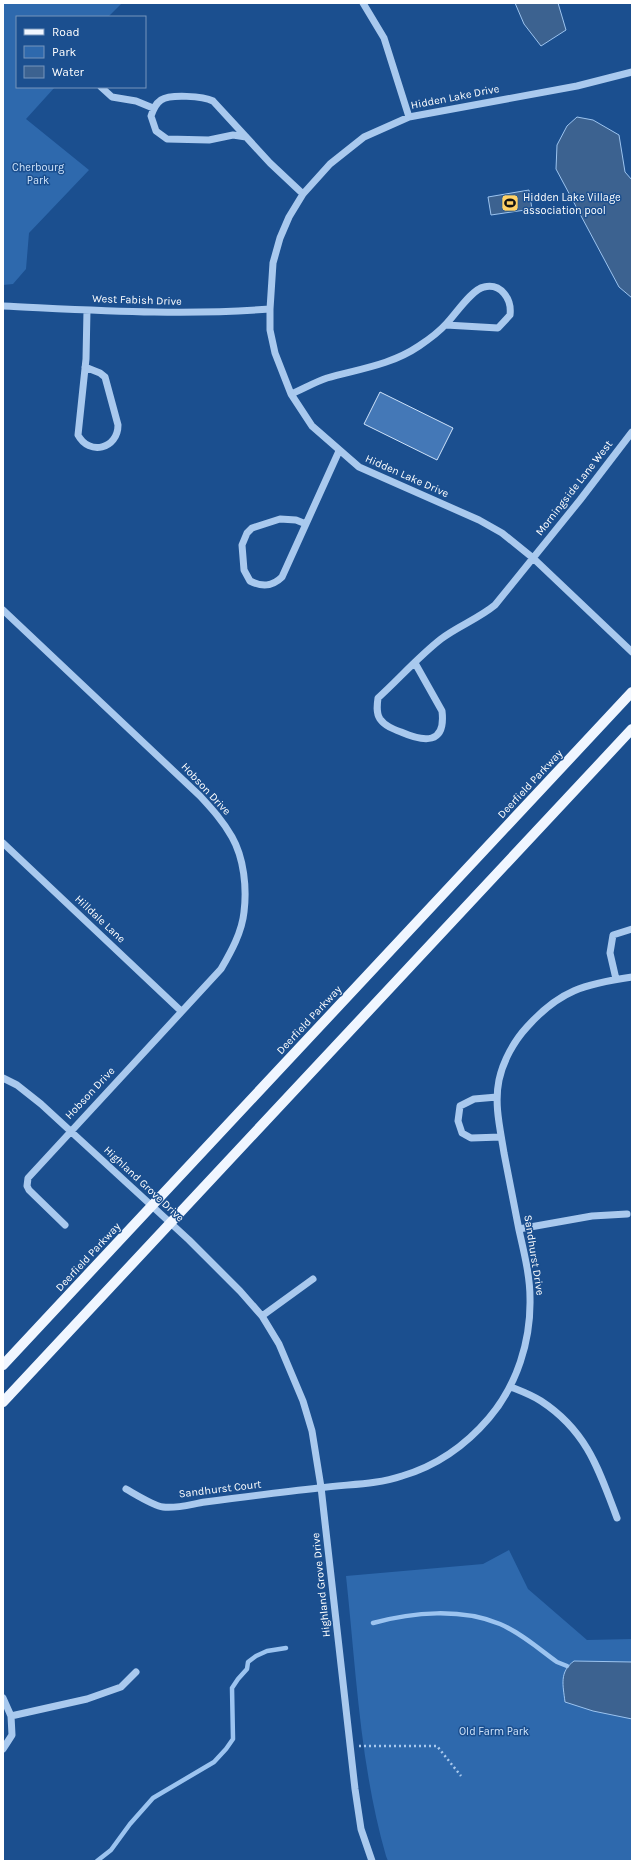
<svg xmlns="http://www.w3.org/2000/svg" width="635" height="1864" font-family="Karla,sans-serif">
<rect width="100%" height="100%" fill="#1b4f8f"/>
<path fill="#2e69ad" d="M3,3H122L108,17H17V87H55L26,119L89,170L29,233L26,269L13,284L3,285Z
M509,1550L528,1589L587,1640L632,1639V1861H388L386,1856C360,1766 356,1669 346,1576L483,1564Z"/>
<path fill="#3c6290" stroke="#9cc4f0" d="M515,3H558L566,30L541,46L524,24Z
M577,117L593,120L619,135L625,172L632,180V298L619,287L556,169L557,145L567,126Z
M529,190L532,209L491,215L488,197Z
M574,1661L632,1662V1719L593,1711L565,1702C563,1685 559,1672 574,1661Z"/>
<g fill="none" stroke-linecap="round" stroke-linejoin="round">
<path stroke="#9cc4f0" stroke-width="4.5" d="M373,1623C413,1612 461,1608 500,1624C521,1633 539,1649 557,1662L567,1666
M97,1861L111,1850L130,1824L153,1798L214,1762L226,1749L233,1739L232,1688L238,1679L247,1669L248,1662L256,1656L267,1651L286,1648"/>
</g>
<path fill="#4478b7" stroke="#cfe3fa" d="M380,392L453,428L437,460L364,424Z"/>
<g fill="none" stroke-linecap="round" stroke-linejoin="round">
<path stroke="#a9c9ee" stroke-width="2.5" stroke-dasharray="2 3" stroke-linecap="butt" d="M359,1746H437L461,1776"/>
<path stroke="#a9c9ee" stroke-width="7" d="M363,3L384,38L409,117
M632,72L577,86L409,117L364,137L330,164L303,194L289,217L280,238L273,263L270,309V330L275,353L291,394L312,426L359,467L479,520L502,533L533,558L632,652
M101,87L112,97L136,101L153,108
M246,137L233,135L209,140L167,139L156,131L151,116C153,110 155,104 161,100C170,94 203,96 213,101L270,163L303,194
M3,306C92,310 181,316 270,309
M85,367L100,373L105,377L118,425C118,449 89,456 78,435L86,359L87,310
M291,394C303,389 315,382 327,378C359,369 391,365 419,346C428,340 439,332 447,323C455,315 472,289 484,287C501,283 512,299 510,315L498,328L446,325
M306,524L296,520L280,519L252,528L247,533L242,545L244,570L250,581C262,587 272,587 282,577L339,451
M3,610L200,796C212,809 223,821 232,837C244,858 247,888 244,912C242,932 231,952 221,969L28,1178L27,1186L29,1190L65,1225
M415,663L442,711C446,745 424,742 401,732C393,729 385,726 380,719C376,713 377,705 378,698C399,679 418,657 441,639C458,626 478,619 495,605L580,500L632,432
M3,843L181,1011
M616,979L610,953L613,935L632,929
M3,1078L17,1085L41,1104L189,1240L240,1291L262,1316L279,1344L303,1401L312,1431L321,1487L355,1789L361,1829L372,1861
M497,1097L474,1099L460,1106L458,1121L462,1133L471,1138L501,1137
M519,1229L592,1216L627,1214
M262,1316L313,1279
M511,1387C521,1391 532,1395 541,1401C587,1431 599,1470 617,1518
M126,1489C135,1494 154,1506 163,1507C176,1509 192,1504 205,1502C243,1497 281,1492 319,1488C347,1484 375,1485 402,1476C436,1466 466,1445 489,1418C517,1385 531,1341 530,1298C530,1276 524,1252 519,1230C514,1204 509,1179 504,1153C500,1128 494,1104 499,1080C503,1061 514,1041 527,1027C560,990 585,984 632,977
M3,1698L11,1716L12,1735L3,1749
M11,1716L87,1699L121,1687L136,1672"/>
<path stroke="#f0f6ff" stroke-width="10" d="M3,1365L632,692
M3,1402L632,729"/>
</g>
<defs>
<symbol id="stadium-square" viewBox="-11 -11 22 22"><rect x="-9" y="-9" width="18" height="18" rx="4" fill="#ffd166" stroke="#1b4f8f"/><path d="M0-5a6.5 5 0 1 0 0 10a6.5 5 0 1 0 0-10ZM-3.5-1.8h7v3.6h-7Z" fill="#111"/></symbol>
</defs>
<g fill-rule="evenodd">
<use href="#stadium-square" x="500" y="193" width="20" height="20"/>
</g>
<g text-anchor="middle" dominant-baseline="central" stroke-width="3" stroke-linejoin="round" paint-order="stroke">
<g font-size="11" fill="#fff" stroke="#1b4f8f">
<text transform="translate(455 97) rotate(-11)">Hidden Lake Drive</text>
<text transform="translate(137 300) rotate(2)">West Fabish Drive</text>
<text transform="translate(407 476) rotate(24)">Hidden Lake Drive</text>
<text transform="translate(574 488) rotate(-52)">Morningside Lane West</text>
<text transform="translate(530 784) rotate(-47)">Deerfield Parkway</text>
<text transform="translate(206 789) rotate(47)">Hobson Drive</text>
<text transform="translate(100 919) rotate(43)">Hilldale Lane</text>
<text transform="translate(309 1020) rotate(-47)">Deerfield Parkway</text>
<text transform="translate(90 1093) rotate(-47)">Hobson Drive</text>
<text transform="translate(144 1184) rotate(43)">Highland Grove Drive</text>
<text transform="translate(534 1255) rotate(81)">Sandhurst Drive</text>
<text transform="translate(88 1257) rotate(-47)">Deerfield Parkway</text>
<text transform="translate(220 1489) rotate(-7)">Sandhurst Court</text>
<text transform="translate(321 1585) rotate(-96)">Highland Grove Drive</text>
</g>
<g font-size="11" fill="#cfe3fa" stroke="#1b4f8f">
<text x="38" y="167">Cherbourg<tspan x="38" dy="13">Park</tspan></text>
<text x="494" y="1731">Old Farm Park</text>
</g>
<g font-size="11" fill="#fff" stroke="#1b4f8f" text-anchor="start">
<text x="523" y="197">Hidden Lake Village<tspan x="523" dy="13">association pool</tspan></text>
</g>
</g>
<rect width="635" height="1864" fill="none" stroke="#ffffff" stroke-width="8"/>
<rect x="16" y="16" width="130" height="72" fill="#1b4f8f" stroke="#7695bc"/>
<rect x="24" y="29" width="20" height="6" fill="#f0f6ff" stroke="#7695bc"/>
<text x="52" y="36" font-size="12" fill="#ffffff">Road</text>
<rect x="24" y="46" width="20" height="12" fill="#2e69ad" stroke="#7695bc"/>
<text x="52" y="56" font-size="12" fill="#ffffff">Park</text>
<rect x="24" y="66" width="20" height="12" fill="#3c6290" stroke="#7695bc"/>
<text x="52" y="76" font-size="12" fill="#ffffff">Water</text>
</svg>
